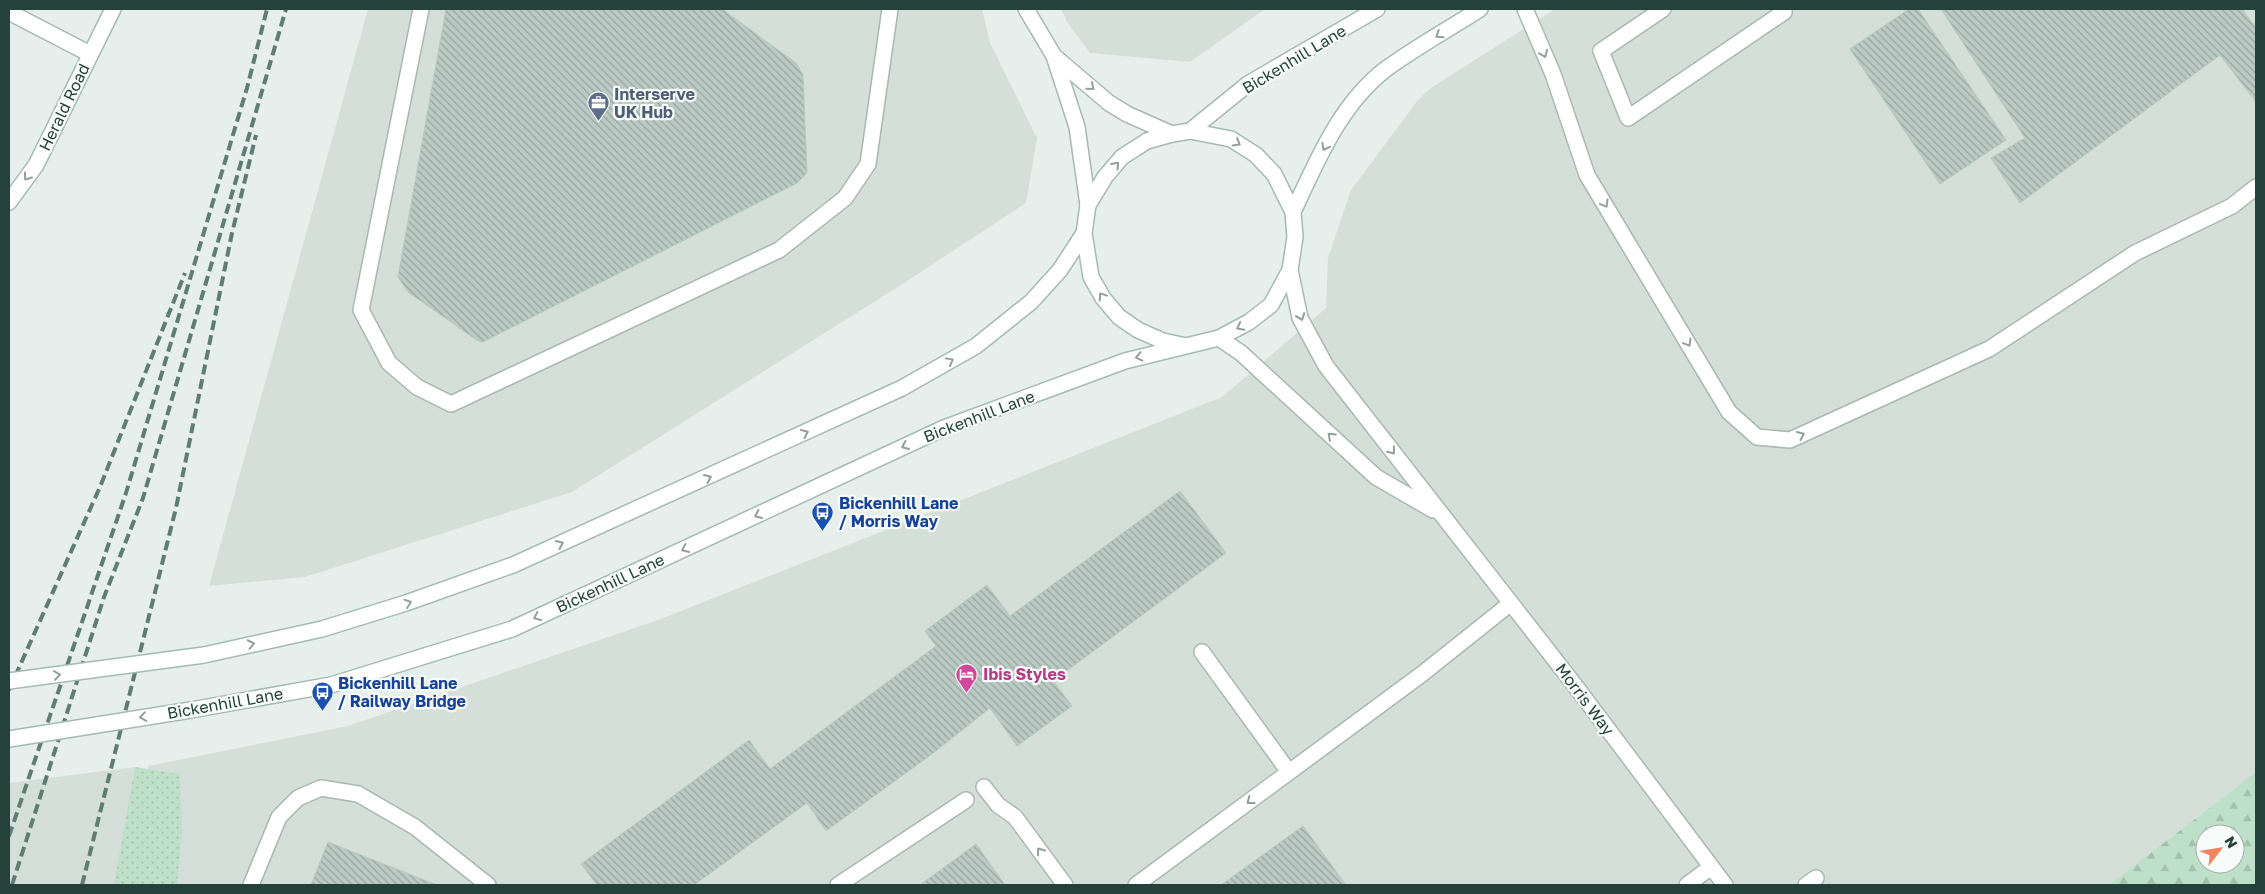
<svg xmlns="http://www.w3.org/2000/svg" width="2265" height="894" font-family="'Golos Text',sans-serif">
<defs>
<pattern id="grass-dots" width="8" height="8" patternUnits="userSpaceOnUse" patternTransform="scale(1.25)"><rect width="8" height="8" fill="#bfe0c8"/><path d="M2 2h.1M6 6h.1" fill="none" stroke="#a4c1ad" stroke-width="1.8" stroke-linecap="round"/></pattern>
<pattern id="forest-firs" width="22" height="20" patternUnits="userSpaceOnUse" patternTransform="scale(1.25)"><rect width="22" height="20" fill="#bfe0c8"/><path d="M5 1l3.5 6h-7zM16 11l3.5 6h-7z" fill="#a4c1ad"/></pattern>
<pattern id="building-back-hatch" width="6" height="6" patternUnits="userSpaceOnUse" patternTransform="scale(1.25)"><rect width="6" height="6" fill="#bbcac4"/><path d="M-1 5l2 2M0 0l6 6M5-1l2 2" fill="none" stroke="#98a6a0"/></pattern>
</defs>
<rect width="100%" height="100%" fill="#e6efeb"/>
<path fill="#d4dfda" d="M368,9H982L990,43L1037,138L1026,203L904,283L572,492L305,577L209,586Z
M1061,9H1265L1190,62L1090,53L1067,22Z
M1555,9H2256V772L2109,885H162L148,766L348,726L658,620L1222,397L1326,308L1328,258L1351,190L1418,100L1431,88Z
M135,767L122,885H9V783Z"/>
<path fill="url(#grass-dots)" d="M135,767L180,774L182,833L177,885H114Z"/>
<path fill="url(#forest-firs)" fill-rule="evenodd" d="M2256,772V885H2109ZM2205,834H2235V864H2205Z"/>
<path fill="url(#building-back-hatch)" stroke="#b8c9c2" d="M446,9H722L796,63L803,75L807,173L797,183L483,342L478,341L408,292L398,277Z
M1909,9H1918L2006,140L1940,184L1850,49Z
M1941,9H2242L2256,28V102L2220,55L2020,203L1991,158L2025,138Z
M1180,491L1226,553L1053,681L1072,706L1017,746L990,708L932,754L826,831L807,803L694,885H597L581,864L749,740L770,769L936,646L925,631L987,585L1010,616Z
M1303,826L1346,885H1221Z
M328,842L437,885H311Z
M976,844L1005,885H920Z"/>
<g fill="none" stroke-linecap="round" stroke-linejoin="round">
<defs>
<path id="lane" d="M421,9L361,310L389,363L417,387L451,404L779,250L845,198L868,164L890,9
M1026,9L1054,56L1077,127L1088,205
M1525,9L1553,74L1587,175L1729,412L1757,437L1790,440L1989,349L2135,253L2232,206L2256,187
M1663,9L1601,51L1628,118L1784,12V9
M9,12L90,54
M1055,57L1109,103L1127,114L1172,134
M1290,270L1300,318L1326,366L1577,688L1725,885
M1219,338L1241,353L1376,477L1433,510
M1202,652L1289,772
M984,787L998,805L1015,817L1065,885
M251,885L279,817L298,798L321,788L358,794L415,827L488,885
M1136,885L1422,674L1511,603
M1687,885L1711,867
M1806,885L1816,878"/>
<path id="street" d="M838,885L966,800"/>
<path id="secondary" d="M1190,131L1248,84L1377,9
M9,202L36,165L113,9
M1293,212C1317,161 1340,104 1386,69C1416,47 1449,29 1480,9
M204,655L322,629L406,603L513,565L902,388L976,346L1031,302L1060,270L1084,233
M191,710L331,685L512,629L944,428L1125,361L1186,346L1219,338L1249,322L1271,305L1290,270L1295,237L1293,212L1274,174L1256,155L1231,139L1190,131L1172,134L1147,141L1122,157L1105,177L1088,205L1084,233L1091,277L1103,298L1119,317L1138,330L1163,341L1186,346"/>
</defs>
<use href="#lane" stroke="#a8b8b2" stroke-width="18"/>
<use href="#street" stroke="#a8b8b2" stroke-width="18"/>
<use href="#secondary" stroke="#a4bbb3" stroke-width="18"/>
<use href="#lane" stroke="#fff" stroke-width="15"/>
<use href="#street" stroke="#fff" stroke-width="15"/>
<use href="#secondary" stroke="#fff" stroke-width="15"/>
<path stroke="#5f7d75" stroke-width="4" stroke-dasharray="10 5" stroke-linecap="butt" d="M9,690L100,487L185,273
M9,836L126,493L247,88L267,9
M12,885L104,597L143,498L286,9
M82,885L176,508L232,233L256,135"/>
<defs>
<path id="secondary-bridge" d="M9,681L204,655
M9,739L191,710"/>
</defs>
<use href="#secondary-bridge" stroke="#a4bbb3" stroke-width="18" stroke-linecap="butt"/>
<use href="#secondary-bridge" stroke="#fff" stroke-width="15"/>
</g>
<defs><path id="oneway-chevron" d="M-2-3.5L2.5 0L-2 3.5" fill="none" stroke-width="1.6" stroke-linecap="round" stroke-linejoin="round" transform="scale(1.25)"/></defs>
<g stroke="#92a09c">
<use href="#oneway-chevron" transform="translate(1439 35) rotate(147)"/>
<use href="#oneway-chevron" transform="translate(1544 54) rotate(68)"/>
<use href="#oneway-chevron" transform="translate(1091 87) rotate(41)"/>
<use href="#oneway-chevron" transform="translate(1237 143) rotate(31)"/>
<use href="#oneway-chevron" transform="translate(1325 147) rotate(118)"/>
<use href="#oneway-chevron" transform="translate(1116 165) rotate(-48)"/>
<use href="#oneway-chevron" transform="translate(27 177) rotate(126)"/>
<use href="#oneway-chevron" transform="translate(1605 204) rotate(59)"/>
<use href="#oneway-chevron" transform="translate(1102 296) rotate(-124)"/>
<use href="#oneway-chevron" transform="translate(1301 317) rotate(70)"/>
<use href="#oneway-chevron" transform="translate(1240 327) rotate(153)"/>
<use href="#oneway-chevron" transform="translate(1688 343) rotate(59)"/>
<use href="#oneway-chevron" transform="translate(1139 357) rotate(167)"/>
<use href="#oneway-chevron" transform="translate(950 361) rotate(-29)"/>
<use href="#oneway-chevron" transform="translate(805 433) rotate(-25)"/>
<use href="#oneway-chevron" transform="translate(1801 435) rotate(-25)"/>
<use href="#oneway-chevron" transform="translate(1331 436) rotate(-137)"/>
<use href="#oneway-chevron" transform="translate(905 446) rotate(155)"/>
<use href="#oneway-chevron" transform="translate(1392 451) rotate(52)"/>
<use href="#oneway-chevron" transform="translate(708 478) rotate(-24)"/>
<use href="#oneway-chevron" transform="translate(758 515) rotate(155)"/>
<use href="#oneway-chevron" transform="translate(560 544) rotate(-24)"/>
<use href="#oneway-chevron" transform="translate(685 549) rotate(155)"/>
<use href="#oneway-chevron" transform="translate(408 603) rotate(-19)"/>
<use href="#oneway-chevron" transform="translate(537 617) rotate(155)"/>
<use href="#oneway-chevron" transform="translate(251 644) rotate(-12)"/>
<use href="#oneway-chevron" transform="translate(57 675) rotate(-8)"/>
<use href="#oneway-chevron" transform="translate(143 717) rotate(171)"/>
<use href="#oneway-chevron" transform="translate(1250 801) rotate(143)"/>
<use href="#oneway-chevron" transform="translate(1040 851) rotate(-126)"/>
</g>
<defs>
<symbol id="office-pin" viewBox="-11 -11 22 30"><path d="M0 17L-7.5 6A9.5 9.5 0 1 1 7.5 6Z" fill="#5c6f8a" stroke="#f7fbf9"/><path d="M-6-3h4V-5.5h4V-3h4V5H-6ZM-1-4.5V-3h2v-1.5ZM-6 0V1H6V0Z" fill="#fff"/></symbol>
<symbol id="bus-pin" viewBox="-11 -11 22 30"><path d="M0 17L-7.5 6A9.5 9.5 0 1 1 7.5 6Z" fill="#1a4fb4" stroke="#f7fbf9"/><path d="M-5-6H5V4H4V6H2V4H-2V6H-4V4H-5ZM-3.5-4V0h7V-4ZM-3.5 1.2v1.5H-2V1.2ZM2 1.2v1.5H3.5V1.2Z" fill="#fff"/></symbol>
<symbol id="hotel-pin" viewBox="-11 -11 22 30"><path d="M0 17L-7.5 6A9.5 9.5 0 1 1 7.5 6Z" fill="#d1479c" stroke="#f7fbf9"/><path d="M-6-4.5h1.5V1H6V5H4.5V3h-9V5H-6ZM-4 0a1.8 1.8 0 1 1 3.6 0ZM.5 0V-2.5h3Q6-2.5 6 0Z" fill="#fff"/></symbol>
</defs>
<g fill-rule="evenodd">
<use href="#office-pin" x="586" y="90" width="25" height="34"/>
<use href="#bus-pin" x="810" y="500" width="25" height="34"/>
<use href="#hotel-pin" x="954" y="662" width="25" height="34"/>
<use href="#bus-pin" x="310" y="680" width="25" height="34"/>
</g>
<g text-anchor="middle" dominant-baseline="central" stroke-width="4.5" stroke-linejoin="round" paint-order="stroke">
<g font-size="16" fill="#24423a" stroke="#f7fbf9">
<text transform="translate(1294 59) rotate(-31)">Bickenhill Lane</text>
<text transform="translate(64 107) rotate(-64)">Herald Road</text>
<text transform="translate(979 416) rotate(-21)">Bickenhill Lane</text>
<text transform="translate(610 583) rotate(-25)">Bickenhill Lane</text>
<text transform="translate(1585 699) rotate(53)">Morris Way</text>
<text transform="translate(225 703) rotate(-10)">Bickenhill Lane</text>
</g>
<g font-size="16" font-weight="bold" fill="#4e5e75" stroke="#f7fbf9" text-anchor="start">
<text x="614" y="94">Interserve<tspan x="614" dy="18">UK Hub</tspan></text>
</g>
<g font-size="16" font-weight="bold" fill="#164399" stroke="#f7fbf9" text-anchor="start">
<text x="839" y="503">Bickenhill Lane<tspan x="839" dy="18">/ Morris Way</tspan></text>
<text x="338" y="683">Bickenhill Lane<tspan x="338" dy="18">/ Railway Bridge</tspan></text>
</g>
<g font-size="16" font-weight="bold" fill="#b23c85" stroke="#f7fbf9" text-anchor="start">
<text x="983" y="674">Ibis Styles</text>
</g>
</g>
<rect width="2265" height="894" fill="none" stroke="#24423a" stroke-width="20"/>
<g transform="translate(2220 849) rotate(59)"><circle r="24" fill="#f7fbf9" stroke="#a3b1ad"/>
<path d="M0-4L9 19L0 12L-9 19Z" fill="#f4845f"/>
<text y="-8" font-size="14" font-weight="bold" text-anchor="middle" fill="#24423a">N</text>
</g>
</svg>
